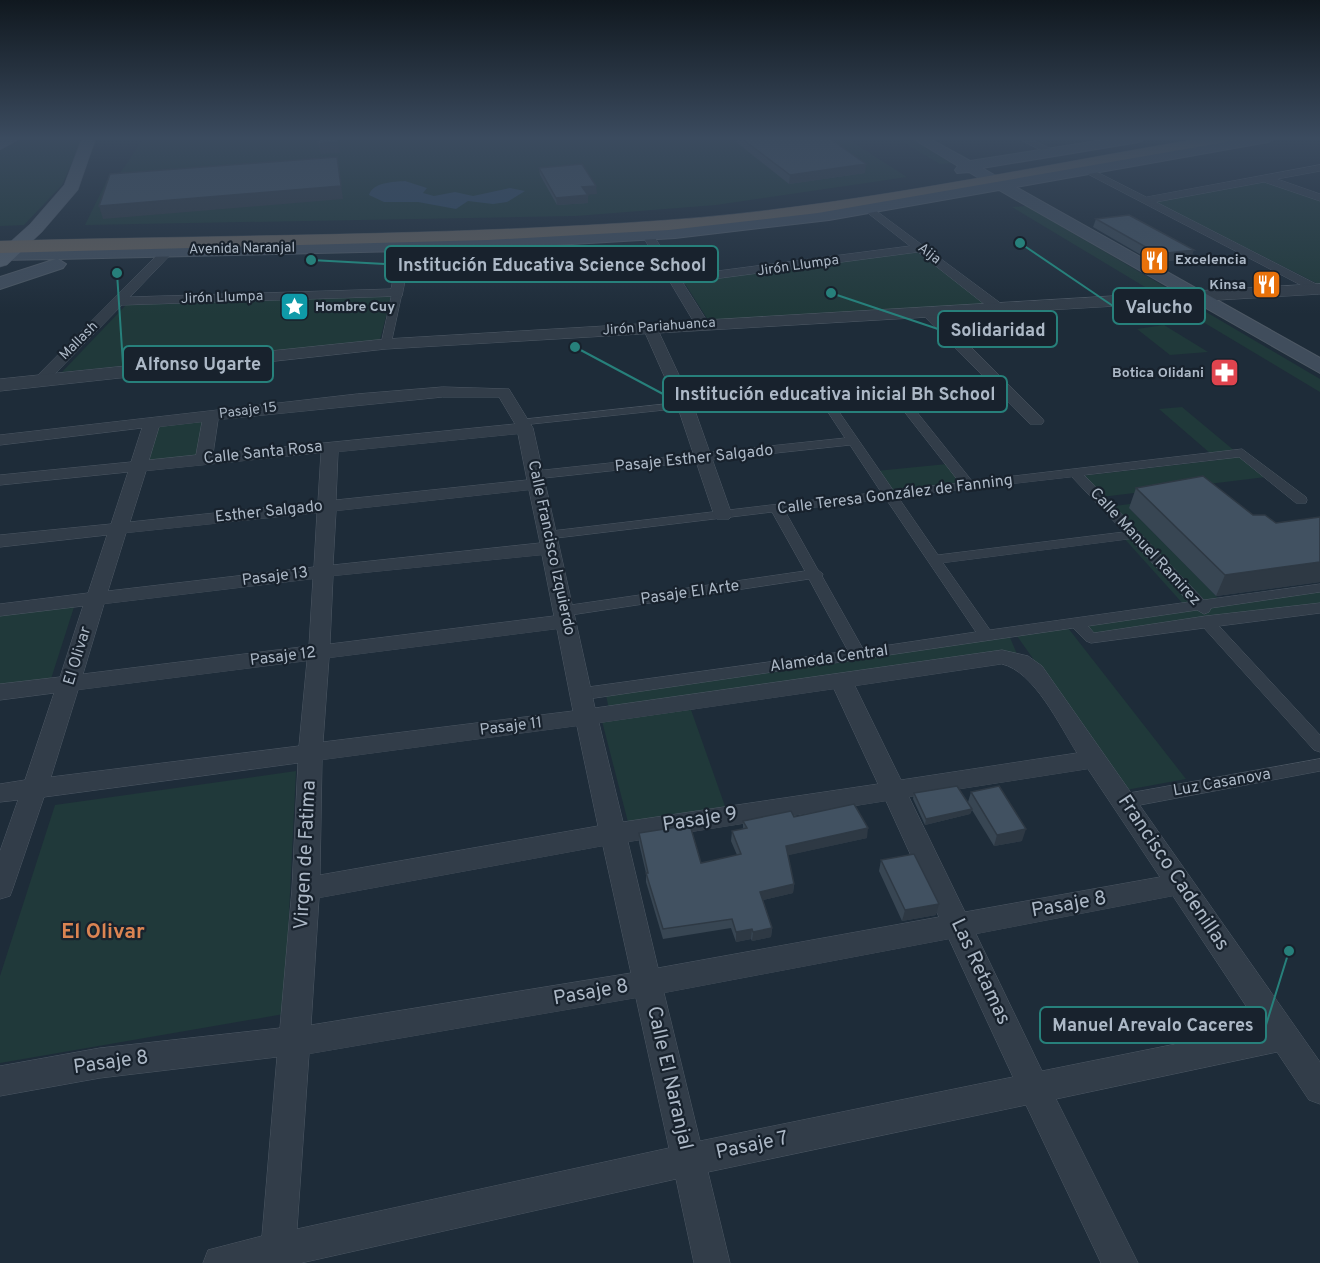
<svg xmlns="http://www.w3.org/2000/svg" width="1320" height="1263" font-family="Overpass,sans-serif">
<rect width="100%" height="100%" fill="#1e2c39"/>
<path fill="#20393a" d="M25,138H83L62,185L24,225L0,226V151Z
M144,138H846L907,177L716,205L576,216L85,225L107,180L116,179Z
M896,138H912L954,163L940,164Z
M1263,181L1320,201V285L1153,201Z
M1026,206L1167,288L1150,290L1012,207Z
M917,252L988,305L708,320L684,282Z
M391,296L380,340L62,372L126,305Z
M1201,309L1320,379V392L1183,310Z
M1164,325L1208,352L1170,355L1137,329Z
M1182,407L1266,477L1093,498L1073,477L1218,460L1159,409Z
M217,417L212,455L148,462L157,425Z
M947,464L962,484L890,491L876,471Z
M1160,500L1130,509L1221,601L1320,588V607L1091,638L1076,623L1185,606L1122,536L1133,535L1107,507Z
M75,604L50,682L0,689V613Z
M1068,628L1186,779L1126,790L1017,636Z
M1008,633L1020,661L610,713L605,691Z
M690,707L726,809L629,826L602,721Z
M296,771L284,1014L0,1063V976L55,805Z"/>
<path fill="#304861" d="M405,181L427,188L423,193L434,196L455,192L473,196L510,188L525,191L507,202L493,204L468,201L456,209L418,202H384L369,195C373,182 393,182 405,181Z"/>
<g fill="none" stroke-linecap="round" stroke-linejoin="round">
<defs>
<path id="pedestrian" d="M397,290L402,293L391,344L386,347L381,344L392,293Z
M888,380L892,381L972,481L1242,449L1306,497L1307,500L1306,503H1296L1239,457L1084,475L1204,600L1320,584V592L1211,608L1209,612L1204,614L1197,610L1088,626L1094,633L1206,616L1320,603V613L1219,626L1320,735V752L1314,750L1204,628L1091,643L1086,641L1073,628L581,700L575,698L573,694L575,690L581,688L848,651L809,579L564,616L557,611L564,606L805,571L772,512L548,539L543,538L541,535L543,532L881,492L850,445L535,479L529,475L535,471L845,438L816,394L522,425L516,422L518,420ZM885,387L960,483L893,490L826,393ZM1072,477L1124,532L938,555L898,497ZM886,499L976,632L863,649L822,576L823,574L818,570L785,511ZM1130,539L1189,602L990,630L943,563Z
M1320,759V771L1124,808L1118,806L1115,801L1118,796L1124,794Z"/>
<path id="minor" d="M1017,138H1029L1057,152L1049,154Z
M1320,165V171L1277,179L1320,194V201L1264,182L1156,202L1320,286L1318,294L1080,170L1089,168L1146,197Z
M859,198L1003,305V311H993L918,252L683,283L709,324L702,328L695,324L642,235L652,233L679,276L910,246L855,203L854,201Z
M406,241L412,245L402,296L122,305L45,384H35L32,381L164,248L174,251L130,297L391,289L400,245Z
M928,308L933,309L1042,418L1044,421L1042,424H1030L923,315V309Z
M650,324L657,328L693,405L732,515L729,519H717L714,515L677,405L643,328Z
M443,387L509,389L533,428L595,708L1002,650L1028,656L1042,666L1320,1062V1104L1309,1100L1277,1052L1056,1099L1138,1263H1101L1026,1105L708,1172L730,1263H694L676,1179L301,1263H203L208,1250L262,1236L277,1057L100,1078L0,1096V1066L100,1048L280,1028L292,889L298,763L44,797L13,888L10,896L0,899V851L18,800L0,802V784L25,780L54,693L0,700V684L60,677L83,606L0,616V604L88,593L107,535L0,547V535L111,524L128,472L0,485V475L131,462L142,428L0,445V435L357,394ZM443,397H499L515,424L213,454L218,420ZM202,422L196,455L149,460L159,427ZM518,434L527,480L336,500L338,452ZM321,453L318,502L130,522L146,471ZM529,490L540,543L333,565L336,511ZM317,513L314,567L108,591L126,533ZM542,555L554,616L330,644L333,576ZM313,579L309,646L83,674L104,604ZM557,629L573,711L323,742L329,658ZM307,661L299,746L51,777L78,690ZM1002,664C1034,671 1060,726 1077,753L901,780L855,686ZM834,689L878,784L623,822L599,723ZM577,726L598,826L320,875L322,760ZM1088,769L1160,877L965,912L909,797ZM886,801L939,917L658,968L628,842ZM603,846L631,973L311,1025L319,898ZM1173,896L1260,1027L1042,1071L976,934ZM949,939L1013,1077L700,1141L664,993ZM636,998L669,1148L297,1229L309,1054Z"/>
<path id="tertiary" d="M1320,284V294L386,349L0,391V379L386,339Z"/>
<path id="secondary" d="M912,138H928L970,161L1116,138H1146L1139,142L982,168L1003,180L1246,138H1275L1268,142L1016,187L1320,358V373L999,190L829,220L675,238L488,249L58,259L66,264L63,268L0,289V277L56,259L0,260V250L488,239L675,228L829,210L987,183L969,172L957,173L955,170L958,166Z"/>
<path id="primary" d="M4,138H22L0,150V139Z
M82,138H96L78,190L42,232L7,265L0,267V251L30,224L64,185Z"/>
<path id="trunk" d="M1202,138H1233L1226,142L818,213L669,230L488,240L0,253V241C222,235 446,236 668,220C846,207 1025,168 1202,138Z"/>
</defs>
<use href="#pedestrian" stroke="#4d5864" stroke-width="1"/>
<use href="#minor" stroke="#4d5864" stroke-width="1"/>
<use href="#tertiary" stroke="#4d5864" stroke-width="1"/>
<use href="#secondary" stroke="#4d5864" stroke-width="2"/>
<use href="#primary" stroke="#3c4653" stroke-width="1"/>
<use href="#trunk" stroke="#3d4854" stroke-width="1"/>
<use href="#pedestrian" fill="#323d49" fill-rule="evenodd"/>
<use href="#minor" fill="#323d49" fill-rule="evenodd"/>
<use href="#tertiary" fill="#323d49" fill-rule="evenodd"/>
<use href="#secondary" fill="#404d5c" fill-rule="evenodd"/>
<use href="#primary" fill="#505c6a" fill-rule="evenodd"/>
<use href="#trunk" fill="#605e5c" fill-rule="evenodd"/>
</g>
<path fill="#384653" d="M736,138H829L865,173L789,184L736,142Z
M539,168L597,194H587L588,203L557,205L540,175Z
M1096,219L1191,258L1155,263L1093,227Z
M1136,488L1253,515L1276,523L1320,517V582L1216,596L1129,508Z
M971,792L1022,841L994,846L972,810L970,814L925,825L913,799L914,793L968,802Z
M794,817L867,838L788,855L794,884L793,893L763,900L772,928L771,937L752,941L751,939L736,942L731,928L663,939L646,882V873L639,843V833L701,863L737,855L731,841L732,831L743,829V821Z
M881,860L936,915L902,921L879,871Z"/>
<path fill="#2e3944" d="M338,142L340,153L321,154L318,144Z
M337,157L343,199L103,219L99,206Z
M866,164L865,173L789,184L790,175Z
M596,186L597,194L583,195L582,187Z
M588,195V203L557,205L556,198Z
M1194,250L1191,258L1155,263L1158,254Z
M1320,562V582L1216,596L1225,575Z
M972,809L970,814L925,825L926,819Z
M868,828L867,838L785,856L786,846Z
M1026,829L1022,841L994,846L997,835Z
M794,884L793,893L759,901L760,892Z
M939,904L936,915L902,921L905,910Z
M772,928L771,937L752,941L753,932Z
M752,929L751,939L736,942V932Z"/>
<path fill="#415161" stroke="#2e3944" stroke-width="1.5" d="M318,138H337L338,142L318,144Z
M741,138H829L866,164L790,175Z
M337,157L341,186L99,206L110,174Z
M582,164L596,186L582,187L588,195L556,198L539,168Z
M1129,215L1194,250L1158,254L1096,219Z
M1203,476L1253,515H1265L1276,523L1320,517V562L1225,575L1136,488Z
M957,786L972,809L926,819L914,793Z
M999,786L1026,829L997,835L971,792Z
M854,804L868,828L786,846L794,884L760,892L772,928L753,932L752,929L736,932L732,919L663,929L646,873H648L639,833L690,825L701,863L741,854L732,831L747,828L743,821L791,811L794,817Z
M914,854L939,904L905,910L881,860Z"/>
<linearGradient id="sky" x2="0" y2="1"><stop stop-color="#10181f"/><stop offset="0.44" stop-color="#3b4b5f"/><stop offset="1" stop-color="#3b4b5f" stop-opacity="0"/></linearGradient>
<rect width="1320" height="314" fill="url(#sky)"/>
<defs>
<symbol id="restaurant-square" viewBox="-11 -11 22 22"><rect x="-9" y="-9" width="18" height="18" rx="4" fill="#e8710a" stroke="#18222d"/><path d="M-5-6h1v4h1v-4h1v4h1v-4h1v5L-1.5 .5V6h-2V.5L-5-1ZM5-6V6H3V1.5H1.5Q1.5-4 5-6Z" fill="#fff"/></symbol>
<symbol id="sight-square" viewBox="-11 -11 22 22"><rect x="-9" y="-9" width="18" height="18" rx="4" fill="#0f9aa8" stroke="#18222d"/><path d="M0-6L1.8-2.2L6-1.7L2.9 1.2L3.7 5.4L0 3.3L-3.7 5.4L-2.9 1.2L-6-1.7L-1.8-2.2Z" fill="#fff"/></symbol>
<symbol id="pharmacy-square" viewBox="-11 -11 22 22"><rect x="-9" y="-9" width="18" height="18" rx="4" fill="#e0444e" stroke="#18222d"/><path d="M-2-6h4v4h4v4h-4v4h-4v-4h-4v-4h4Z" fill="#fff"/></symbol>
</defs>
<g fill-rule="evenodd">
<use href="#restaurant-square" x="1138" y="244" width="33" height="33"/>
<use href="#restaurant-square" x="1250" y="268" width="33" height="33"/>
<use href="#sight-square" x="278" y="290" width="33" height="33"/>
<use href="#pharmacy-square" x="1208" y="356" width="33" height="33"/>
</g>
<g text-anchor="middle" dominant-baseline="central" stroke-width="4.5" stroke-linejoin="round" paint-order="stroke">
<g font-size="14" fill="#acb8c6" stroke="#18222d">
<text transform="translate(242 249) rotate(-1)">Avenida Naranjal</text>
<text transform="translate(929 254) rotate(38)">Aija</text>
<text transform="translate(798 266) rotate(-8)">Jirón Llumpa</text>
<text transform="translate(222 298) rotate(-2)">Jirón Llumpa</text>
<text transform="translate(659 327) rotate(-4)">Jirón Pariahuanca</text>
<text transform="translate(79 341) rotate(-45)">Mallash</text>
<text transform="translate(248 411) rotate(-7)">Pasaje 15</text>
</g>
<g font-size="14" font-weight="bold" fill="#acb8c6" stroke="#18222d" text-anchor="start">
<text x="1175" y="260">Excelencia</text>
<text x="1246" y="285" text-anchor="end">Kinsa</text>
<text x="315" y="307">Hombre Cuy</text>
<text x="1204" y="373" text-anchor="end">Botica Olidani</text>
</g>
<g font-size="16" fill="#acb8c6" stroke="#18222d">
<text transform="translate(263 453) rotate(-6)">Calle Santa Rosa</text>
<text transform="translate(694 459) rotate(-6)">Pasaje Esther Salgado</text>
<text transform="translate(895 495) rotate(-7)">Calle Teresa González de Fanning</text>
<text transform="translate(269 512) rotate(-6)">Esther Salgado</text>
<text transform="translate(1145 547) rotate(47)">Calle Manuel Ramirez</text>
<text transform="translate(551 548) rotate(78)">Calle Francisco Izquierdo</text>
<text transform="translate(275 577) rotate(-7)">Pasaje 13</text>
<text transform="translate(690 593) rotate(-8)">Pasaje El Arte</text>
<text transform="translate(78 656) rotate(-73)">El Olivar</text>
<text transform="translate(283 657) rotate(-7)">Pasaje 12</text>
<text transform="translate(829 659) rotate(-8)">Alameda Central</text>
<text transform="translate(511 727) rotate(-7)">Pasaje 11</text>
<text transform="translate(1222 783) rotate(-10)">Luz Casanova</text>
</g>
<g font-size="20" fill="#acb8c6" stroke="#18222d">
<text transform="translate(700 820) rotate(-9)">Pasaje 9</text>
<text transform="translate(306 855) rotate(-87)">Virgen de Fatima</text>
<text transform="translate(1173 873) rotate(56)">Francisco Cadenillas</text>
<text transform="translate(1069 905) rotate(-10)">Pasaje 8</text>
<text transform="translate(980 972) rotate(65)">Las Retamas</text>
<text transform="translate(591 993) rotate(-10)">Pasaje 8</text>
<text transform="translate(111 1063) rotate(-8)">Pasaje 8</text>
<text transform="translate(669 1078) rotate(77)">Calle El Naranjal</text>
<text transform="translate(752 1146) rotate(-12)">Pasaje 7</text>
</g>
<g font-size="21" font-weight="bold" fill="#db8452" stroke="#18222d">
<text x="103" y="932">El Olivar</text>
</g>
</g>
<path fill="none" stroke="#27807b" stroke-width="2" d="M311 260L385 264M1020 243L1113 306M831 293L938 329M117 273L123 364M575 347L663 394M1289 951L1266 1025"/>
<g fill="#27807b" stroke="#18222d" stroke-width="2">
<circle cx="311" cy="260" r="6"/>
<circle cx="1020" cy="243" r="6"/>
<circle cx="831" cy="293" r="6"/>
<circle cx="117" cy="273" r="6"/>
<circle cx="575" cy="347" r="6"/>
<circle cx="1289" cy="951" r="6"/>
</g>
<g fill="#18222d" stroke="#27807b" stroke-width="2">
<rect x="385" y="246" width="333" height="36" rx="6"/>
<rect x="1113" y="288" width="92" height="36" rx="6"/>
<rect x="938" y="311" width="119" height="36" rx="6"/>
<rect x="123" y="346" width="150" height="36" rx="6"/>
<rect x="663" y="376" width="344" height="36" rx="6"/>
<rect x="1040" y="1007" width="226" height="36" rx="6"/>
</g>
<g font-size="18" text-anchor="middle" font-weight="bold" fill="#acb8c6">
<text x="552" y="271">Institución Educativa Science School</text>
<text x="1159" y="313">Valucho</text>
<text x="998" y="336">Solidaridad</text>
<text x="198" y="370">Alfonso Ugarte</text>
<text x="835" y="400">Institución educativa inicial Bh School</text>
<text x="1153" y="1031">Manuel Arevalo Caceres</text>
</g>
</svg>
